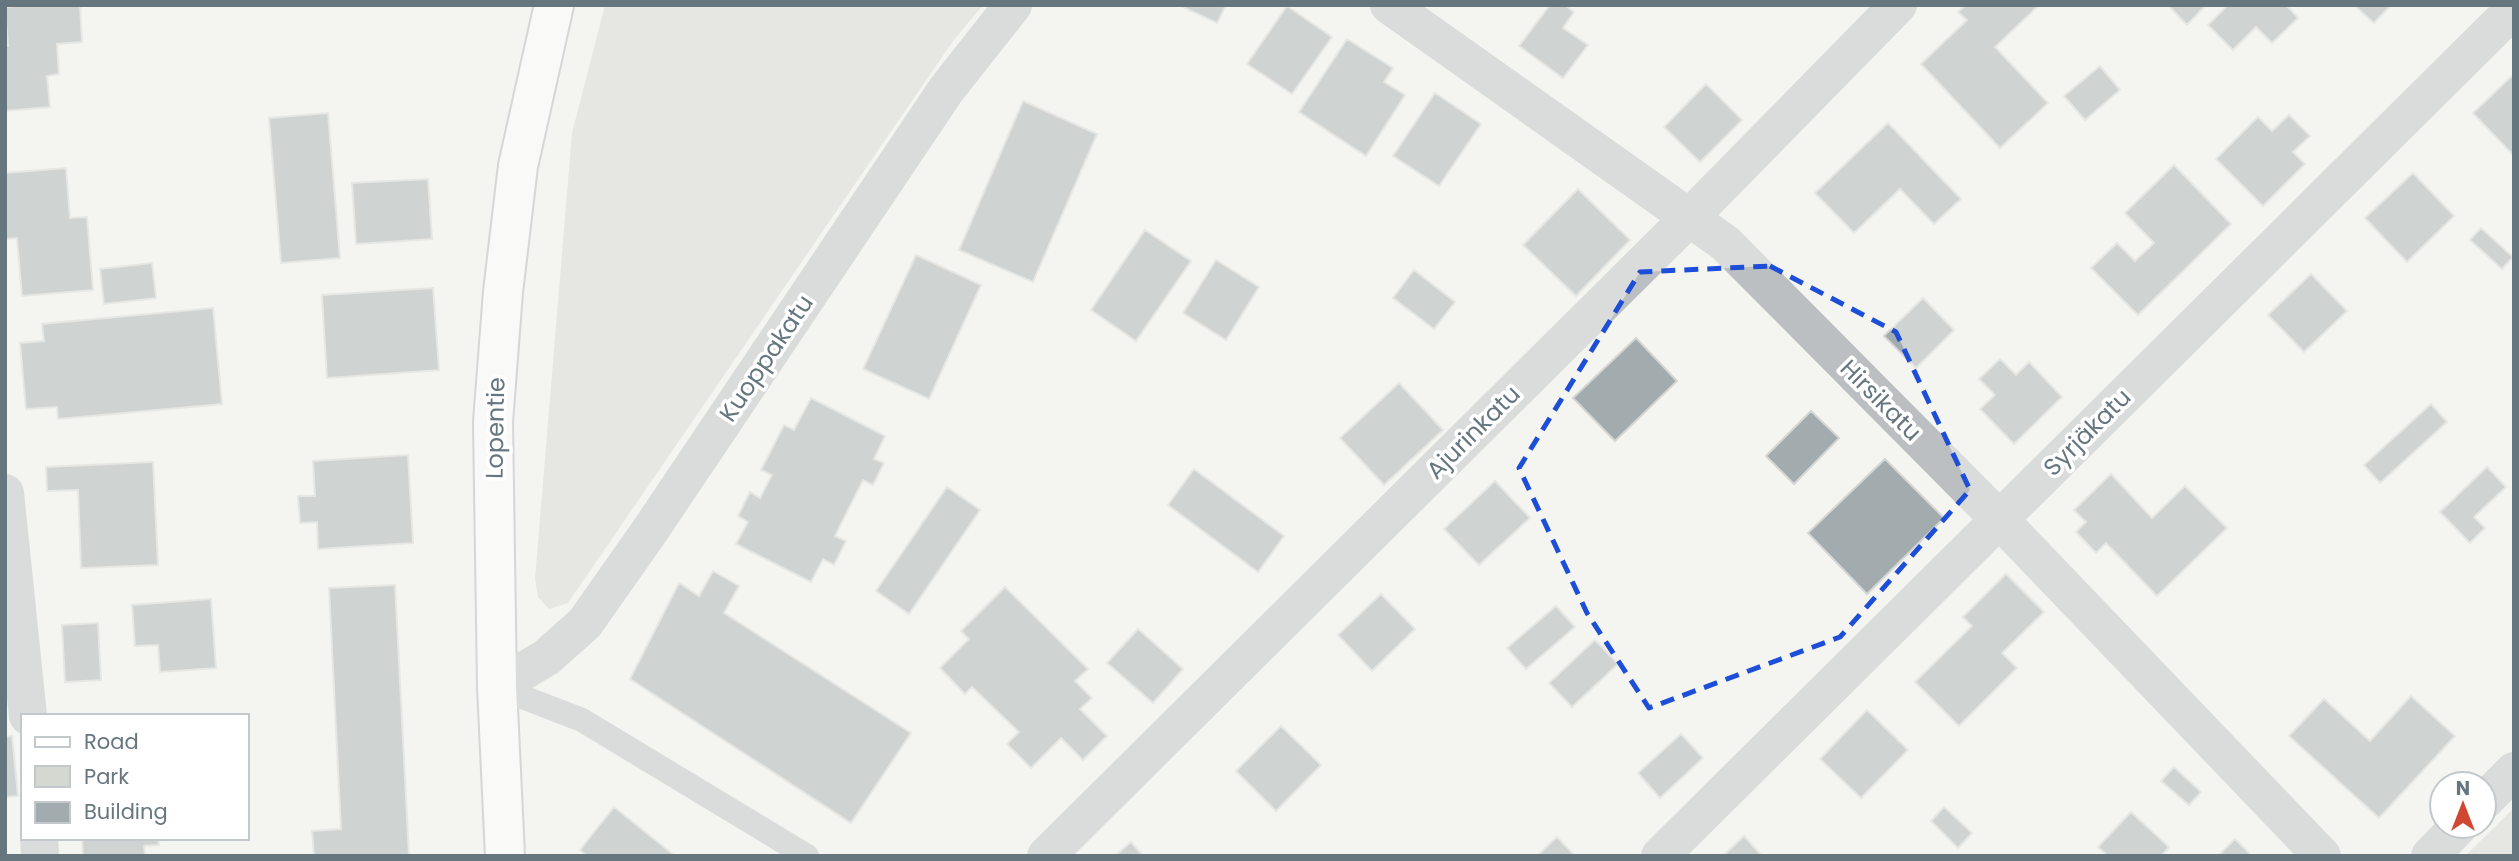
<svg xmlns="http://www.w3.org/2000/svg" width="2519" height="861" font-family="Poppins,sans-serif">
<rect width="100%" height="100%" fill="#f4f4f0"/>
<path fill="#d4d8d0" d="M605,5H983L953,41L568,603L549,609L538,597L535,579L572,133Z
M2514,808V856H2465Z"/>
<path fill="#a2abae" stroke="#d5d5d3" stroke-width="2" d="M30,5H80L82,42L57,44L59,74L47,76L50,107L5,111V46H8L5,7Z
M1179,5H1226L1217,23Z
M1550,5H1565L1574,12L1563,28L1588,45L1563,78L1519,46Z
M1966,5H2039L1995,47L2048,103L2000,148L1921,64L1967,20L1958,12Z
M2168,5H2206L2187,25Z
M2228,5H2286L2298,18L2272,43L2256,27L2233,50L2208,25Z
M2354,5H2391L2374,23Z
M1287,6L1332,37L1292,94L1247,64Z
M1347,39L1393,68L1384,82L1405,95L1366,156L1299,112Z
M2100,66L2120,90L2085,120L2064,96Z
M2514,74V156L2473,113Z
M1706,84L1742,120L1700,162L1664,127Z
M1435,93L1481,124L1439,186L1393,156Z
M1023,101L1097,134L1033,282L959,250Z
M328,113L340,258L281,263L269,118Z
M2289,115L2310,136L2293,152L2305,164L2263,206L2216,159L2258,117L2272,131Z
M1888,123L1961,199L1934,224L1900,189L1854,233L1815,193Z
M2174,165L2231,224L2138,315L2091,268L2117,243L2135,261L2154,243L2125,213Z
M66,168L70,218L87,217L93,290L22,296L17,238L5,239V173Z
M2413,173L2454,216L2407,262L2365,218Z
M428,179L432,239L356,244L352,183Z
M1578,189L1630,240L1576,296L1523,245Z
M2481,228L2513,257L2502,269L2470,240Z
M1145,230L1191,261L1136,341L1091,310Z
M916,255L981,285L929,399L863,369Z
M1216,260L1259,287L1226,340L1183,313Z
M152,263L156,298L104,304L100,269Z
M1414,270L1455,302L1434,329L1393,298Z
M2311,274L2347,311L2304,352L2268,315Z
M433,288L439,370L327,378L322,295Z
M1923,298L1954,330L1916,368L1884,336Z
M213,308L222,404L58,419L57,407L26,409L20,343L44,341L42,324Z
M1636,338L1677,381L1615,441L1573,398Z
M2000,359L2016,375L2029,362L2062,397L2014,444L1980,409L1995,395L1979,379Z
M1399,383L1443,430L1384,485L1340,438Z
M811,398L885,436L874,459L884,463L873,485L863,480L835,536L846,541L834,565L823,559L811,582L736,544L748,522L738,516L750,492L760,498L772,475L761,470L784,425L794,430Z
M2431,404L2447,422L2380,483L2364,465Z
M1811,411L1839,438L1794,484L1766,456Z
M408,455L413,543L318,549L317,522L300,523L298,496H315L313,461Z
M1885,459L1944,518L1867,594L1808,533Z
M153,462L158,565L81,568L78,490L47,491L46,467Z
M2487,467L2506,487L2474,517L2485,528L2470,543L2440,512Z
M1194,469L1284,536L1258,572L1168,505Z
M2111,474L2152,518L2185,486L2227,528L2157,596L2106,543L2096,553L2076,532L2086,522L2074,510Z
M1495,481L1530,518L1479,565L1444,529Z
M947,487L980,510L909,614L876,591Z
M713,571L739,586L724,613L911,733L851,823L630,679L679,583L699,596Z
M2006,574L2044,612L2002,653L2017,668L1959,726L1915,682L1972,626L1963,617Z
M395,585L409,856H314L312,831L341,829L329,588Z
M1005,587L1088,669L1075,681L1092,698L1080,709L1107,736L1083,760L1061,738L1031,768L1007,744L1019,732L972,687L965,694L940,668L969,639L961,631Z
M1381,594L1415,629L1372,671L1338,635Z
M211,599L216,668L160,672L158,645L135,646L132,605Z
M1556,606L1575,627L1526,669L1507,648Z
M98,623L101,680L65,682L62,625Z
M1138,629L1183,669L1153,703L1107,663Z
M1595,640L1618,664L1572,707L1549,683Z
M2411,696L2455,736L2379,818L2289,736L2324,699L2370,741Z
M1867,710L1908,750L1861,798L1820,759Z
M1281,726L1321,765L1276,811L1236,771Z
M1681,734L1703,758L1660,798L1638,773Z
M12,736L18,796L5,797V737Z
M2174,767L2201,792L2189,805L2161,781Z
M614,807L675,856H587L580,850Z
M1944,807L1972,833L1958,848L1931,821Z
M2131,812L2169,847L2161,856H2108L2098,847Z
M1744,836L1762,856H1723Z
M1557,837L1575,856H1537Z
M82,838H158L159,845L144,846L145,856H83Z
M2235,839L2252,856H2218Z
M1131,842L1143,856H1115Z"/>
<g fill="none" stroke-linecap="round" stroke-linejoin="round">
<defs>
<path id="secondary" d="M505,856L497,687L493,422L503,292L518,166L554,5"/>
</defs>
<use href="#secondary" stroke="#aeb3b7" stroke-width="42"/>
<path stroke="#bbbfc2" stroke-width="24" d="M497,687L582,720L807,856"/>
<path stroke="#bbbfc2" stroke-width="38" d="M1389,5L1725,243L1999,519L2322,856
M5,493L28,716
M497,687L547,657L585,623L649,532L946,90L1013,5
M2484,801L2514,771
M39,838L40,856
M1046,856L1689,218L1898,5
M1660,856L2514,9
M2430,856L2459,826"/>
<use href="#secondary" stroke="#fff" stroke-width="38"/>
</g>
<path d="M0 0H2519V861H0ZM1770,266L1896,332L1970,490L1840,637L1649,708L1587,613L1519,468L1640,272Z" fill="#f4f4f0" fill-opacity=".55" fill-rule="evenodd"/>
<path fill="none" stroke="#1d4ed8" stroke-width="5" stroke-dasharray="14 9" stroke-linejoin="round" d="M1770,266L1896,332L1970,490L1840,637L1649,708L1587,613L1519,468L1640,272Z"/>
<g text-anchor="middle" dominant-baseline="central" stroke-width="7" stroke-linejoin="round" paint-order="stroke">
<g font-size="24" fill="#66767f" stroke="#fff">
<text transform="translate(766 358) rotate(-56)">Kuoppakatu</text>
<text transform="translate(1881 400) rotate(45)">Hirsikatu</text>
<text transform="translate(495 428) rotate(-89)">Lopentie</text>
<text transform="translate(1473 432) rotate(-45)">Ajurinkatu</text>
<text transform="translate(2087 432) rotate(-45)">Syrjäkatu</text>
</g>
</g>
<rect width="2519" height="861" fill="none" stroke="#66767f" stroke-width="14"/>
<rect x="21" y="714" width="228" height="126" fill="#ffffff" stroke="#c2c8cc" stroke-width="2"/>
<rect x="35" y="737" width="35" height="10" fill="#ffffff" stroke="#c2c8cc" stroke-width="2"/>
<text x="84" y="749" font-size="21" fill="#66767f">Road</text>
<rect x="35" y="766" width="35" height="21" fill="#d4d8d0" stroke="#c2c8cc" stroke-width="2"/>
<text x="84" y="784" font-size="21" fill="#66767f">Park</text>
<rect x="35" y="802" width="35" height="21" fill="#a2abae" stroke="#c2c8cc" stroke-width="2"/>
<text x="84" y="819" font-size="21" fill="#66767f">Building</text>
<g transform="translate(2463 805)"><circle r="33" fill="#ffffff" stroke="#c2c8cc" stroke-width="2"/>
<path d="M0-5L12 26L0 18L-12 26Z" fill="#d24732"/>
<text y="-10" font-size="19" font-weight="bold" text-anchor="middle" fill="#66767f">N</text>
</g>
</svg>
